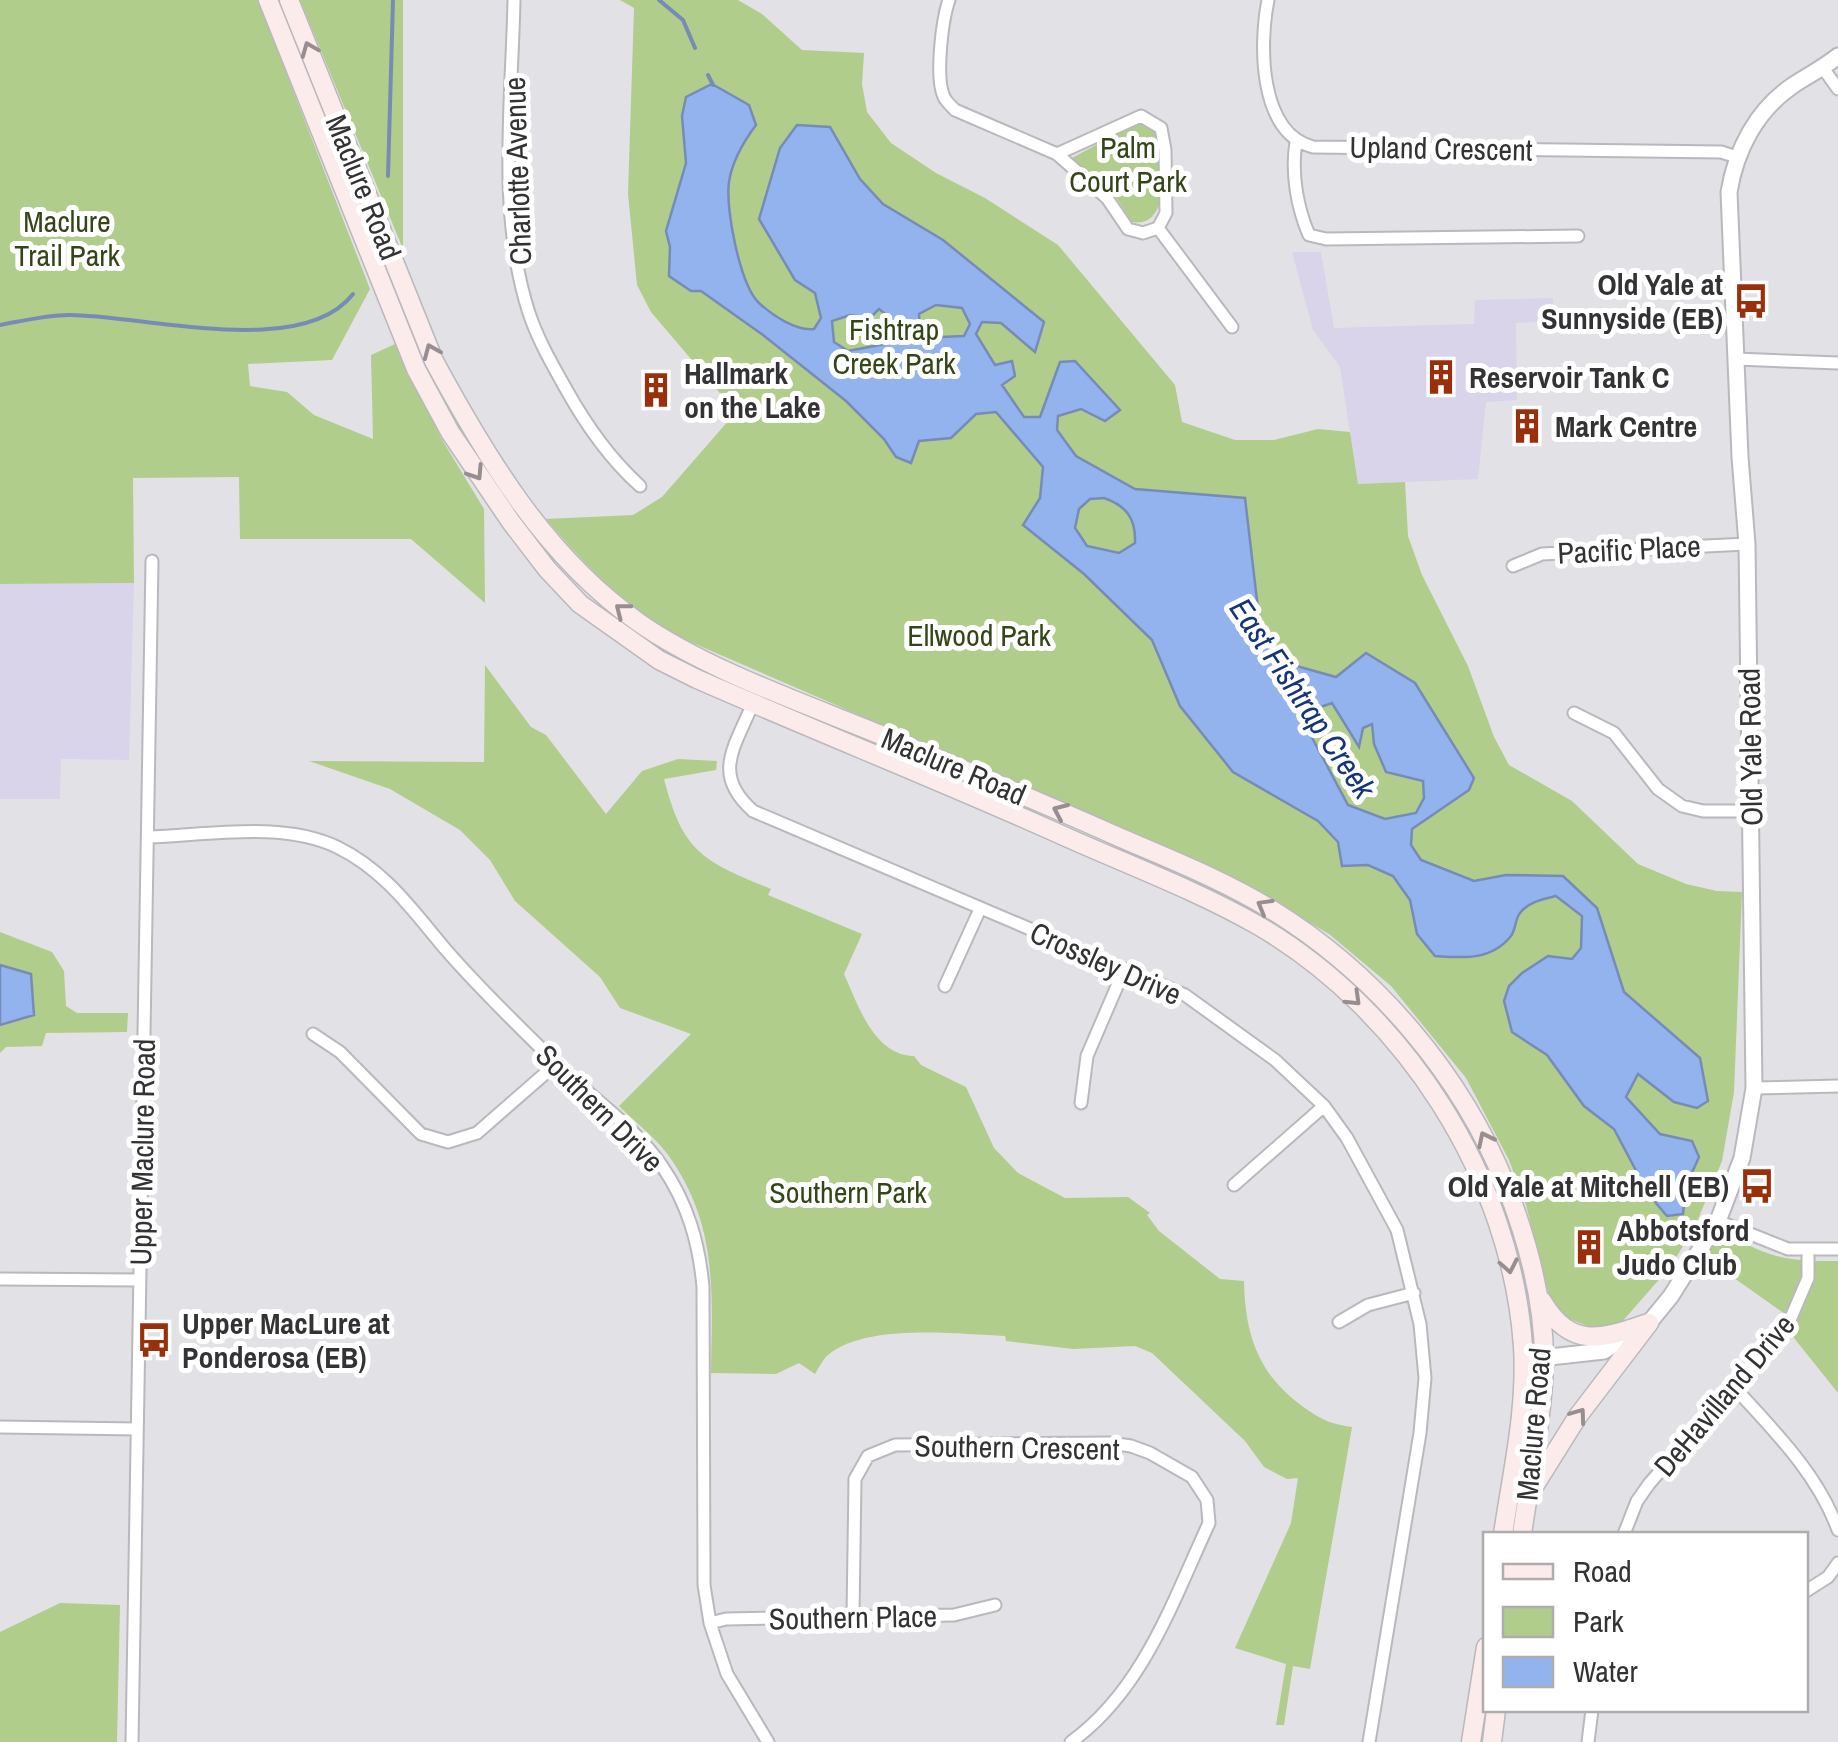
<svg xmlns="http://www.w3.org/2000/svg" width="1838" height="1742" font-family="'Archivo Narrow',sans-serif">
<rect width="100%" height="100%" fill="#e2e1e6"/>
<path fill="#dad4ea" d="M1292,252H1321L1334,328L1474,324L1475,300L1553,298L1554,321L1516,323L1517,400L1486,402L1478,479L1358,484L1340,367L1313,330Z
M134,583L129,760L61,759L60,799H0V584Z"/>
<path fill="#b0cd8c" d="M0,0H258L370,289L332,360L248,364L250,386L287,392L314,415L373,439L371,355L395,344L441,438L484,509L485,603L411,539H240L239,477L133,478L134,583L0,584Z
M300,0H403V249Z
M620,0H738L762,14L802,50L864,53L862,84L867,112L891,143L936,173L985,198L1058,245L1175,385L1182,422L1235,440H1274L1318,429L1350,432L1358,484L1405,482L1408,536L1422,575L1468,666L1494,737L1509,765L1572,801L1638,864L1686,884L1717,891L1742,892L1734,1092L1722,1161L1694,1229L1670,1267L1621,1323L1598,1330L1562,1316L1549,1296L1526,1205L1509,1160L1466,1078L1391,986L1329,934L1224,873L679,637C619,600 591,572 546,519L633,515L662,497L736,412L651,312L637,285L628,194L634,8Z
M1142,120L1158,132C1163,157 1173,229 1132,222L1114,194L1072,158Z
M485,665L531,727L546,735L606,814L642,771L678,759L717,761L716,770L664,779C683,853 703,861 771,889L768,895L862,934L844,974C858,1004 873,1055 914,1056L921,1065L966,1087L994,1148L1018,1173L1065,1198L1128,1197L1150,1213L1147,1215L1159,1231L1220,1279L1244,1281C1245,1334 1258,1374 1302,1406C1320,1419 1330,1424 1352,1427L1310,1669L1293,1666L1284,1725H1276L1286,1664L1235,1648L1291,1523L1298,1478L1287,1479L1264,1467L1245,1441L1152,1353L1135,1346L1073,1349L1006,1341L1005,1336C957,1334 866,1323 828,1355C823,1359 818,1369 815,1374L799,1363L776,1374L711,1373C712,1295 718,1230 673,1162C660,1141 636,1123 619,1106L691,1034L620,1008L600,977L515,901L490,860L460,830L390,789L309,761L484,762Z
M0,932L52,952L64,971L66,1006L77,1013H128L127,1032L46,1033L42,1046L6,1047L0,1053Z
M1719,1231C1769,1256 1781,1262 1838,1261V1393L1794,1338L1785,1314L1703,1256Z
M60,1603L120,1605L117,1742H0V1632Z"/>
<path fill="#93b3ee" stroke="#768cb6" stroke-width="2.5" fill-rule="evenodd" d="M712,84L749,105L756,125C744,141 732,162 729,182C725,208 740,285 759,303C773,316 796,331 814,329L821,318L815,293L795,280L759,219L780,148L797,125L830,127L860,179L883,204L943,240L1044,322L1035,352L1001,323L982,322L976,334L995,365L1012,361L1015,376L1002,385L1024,417H1040L1060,362L1075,361L1120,410L1105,421L1081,409L1058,416L1057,430L1076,456L1135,489L1245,498L1260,626L1276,653L1300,667L1336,677L1366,653L1415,683L1474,778L1469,790L1412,829L1411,845L1421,860L1474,881L1506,875L1563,876L1597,908L1624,992L1700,1058L1708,1101L1697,1108L1674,1102L1638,1074L1626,1097L1660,1134L1692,1141L1699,1157L1686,1186L1683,1214L1667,1216L1649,1195L1614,1129L1584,1106L1547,1055L1512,1032L1504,1001L1509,986L1522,973L1548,956L1572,959L1581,948L1582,916L1556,896C1544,899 1528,902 1520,913C1515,919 1516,929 1511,936C1491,961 1463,958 1435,956L1417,934L1410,900L1393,876L1368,865L1342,866L1338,842L1318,821L1233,772L1180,706L1152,640L1084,574L1023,525L1040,498L1043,467L996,412L976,414L951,438L919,441L911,463L896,457L884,439L846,401L763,335L701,291H691L669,276L670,247L666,231L686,163L682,116L686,97ZM936,305L962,308L970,324L964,336L941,337L920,331L919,314ZM879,309L901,327L890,343L848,351L834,342L832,321L850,315L870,318ZM1104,498C1127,506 1136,519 1135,543L1119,553L1087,546L1075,528L1079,509L1090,499ZM1332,703L1359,747L1363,728L1372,724L1374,744L1386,772L1423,781L1424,798L1416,813L1385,819L1348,805L1309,732V711Z
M0,965L31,974L34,1015L0,1025Z"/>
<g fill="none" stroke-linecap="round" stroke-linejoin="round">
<path stroke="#768cb6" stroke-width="4" d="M659,0L683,20L695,48
M708,75L713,85
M388,176L393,0
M0,325C22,321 47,315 69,315C144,315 302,360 353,294"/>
<defs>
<path id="minor" d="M514,0C512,101 497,215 529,313C538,340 552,364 566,389C586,425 609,458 640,486
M949,0C942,20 935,78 944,97C945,100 953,108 955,110L1057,154L1107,198L1128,229L1143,233L1158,228L1166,213L1165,150L1161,128L1141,116L1057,154
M1268,0C1259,45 1259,133 1313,147L1721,152L1737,157
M1823,68L1838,89
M1296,142C1291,173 1297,207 1309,235L1326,239L1578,236
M1158,228L1232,327
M1736,359L1838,363
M1513,566L1542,554L1747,544
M753,703C735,747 711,774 753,811L1185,995L1275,1060L1324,1106L1347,1138L1397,1230L1420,1324L1425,1378L1420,1433L1369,1742
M1574,713L1614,733L1658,789L1682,806L1703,811H1751
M149,837C208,835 283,821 337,847C386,871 413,911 447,951C480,989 517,1025 553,1060C588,1096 634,1125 662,1166C688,1204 699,1243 703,1287L704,1585L710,1623L727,1674L768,1742
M945,986L980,909
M313,1034L340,1052L421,1134L448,1142L477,1133L556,1064
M1754,1088L1838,1086
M1081,1103L1087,1056L1124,970
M1234,1185L1324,1106
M1718,1221L1788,1249H1838
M0,1279L139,1280
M1339,1322L1368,1305L1414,1293
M1735,1388C1774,1431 1818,1474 1838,1530
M0,1427L137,1429
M1624,1534L1637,1501L1649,1484L1790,1320L1808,1278V1249
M1806,1591L1828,1577L1838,1563
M853,1616L855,1479L868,1456L895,1445L1110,1443L1131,1446L1150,1453L1192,1477L1207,1500L1209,1523C1173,1601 1143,1690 1071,1742
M710,1623L726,1619L954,1615L995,1605
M132,1742L152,561
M1588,1742L1592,1710"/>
<path id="tertiary" d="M1523,1360L1604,1351L1649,1323L1671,1296L1718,1221L1742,1158L1754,1088L1747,544L1740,457L1729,192C1736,150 1756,111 1792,86C1807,76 1823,68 1838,56"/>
<path id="secondary" d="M268,0L416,369L450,432L511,522L547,569L580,604L659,660L697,679C820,733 944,782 1066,837C1131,866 1198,891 1259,926C1405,1012 1511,1177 1523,1346C1527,1409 1512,1473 1503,1534
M289,0L434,361C487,459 546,557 638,622C706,670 809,705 886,737C964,770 1043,803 1121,838C1172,860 1225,881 1272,910C1376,974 1462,1075 1507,1188C1528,1242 1544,1301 1544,1360C1543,1418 1530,1477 1522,1534
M1542,1301C1571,1350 1602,1339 1648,1323
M1533,1488L1578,1416L1649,1323
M1471,1742L1486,1647
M1492,1742L1496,1710"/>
</defs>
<use href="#minor" stroke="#b9b8bd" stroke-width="15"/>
<use href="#tertiary" stroke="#b9b8bd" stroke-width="19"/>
<use href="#secondary" stroke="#b9b8bd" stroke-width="21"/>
<use href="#minor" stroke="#fff" stroke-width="11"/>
<use href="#tertiary" stroke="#fff" stroke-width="15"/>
<use href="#secondary" stroke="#fcebeb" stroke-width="18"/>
</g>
<defs><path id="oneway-chevron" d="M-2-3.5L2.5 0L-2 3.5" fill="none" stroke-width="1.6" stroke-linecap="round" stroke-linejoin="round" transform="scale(2.5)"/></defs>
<g stroke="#988e90">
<use href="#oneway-chevron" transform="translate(309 49) rotate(-112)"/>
<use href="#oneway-chevron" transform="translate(431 351) rotate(-113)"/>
<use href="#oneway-chevron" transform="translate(476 473) rotate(57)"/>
<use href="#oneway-chevron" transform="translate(622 610) rotate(-142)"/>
<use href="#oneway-chevron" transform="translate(1060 811) rotate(-156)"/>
<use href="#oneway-chevron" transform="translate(1264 906) rotate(-150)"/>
<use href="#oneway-chevron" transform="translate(1354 999) rotate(44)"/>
<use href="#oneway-chevron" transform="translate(1485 1139) rotate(-116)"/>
<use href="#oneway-chevron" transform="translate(1509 1266) rotate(79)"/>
<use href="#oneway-chevron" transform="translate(1579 1415) rotate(-54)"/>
</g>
<defs>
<symbol id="bus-bare" viewBox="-9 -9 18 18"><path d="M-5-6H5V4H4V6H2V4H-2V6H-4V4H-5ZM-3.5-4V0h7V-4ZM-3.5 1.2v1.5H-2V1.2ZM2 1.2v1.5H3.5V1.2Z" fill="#97300b" stroke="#fff" stroke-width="2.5" paint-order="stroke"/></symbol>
<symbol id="building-bare" viewBox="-9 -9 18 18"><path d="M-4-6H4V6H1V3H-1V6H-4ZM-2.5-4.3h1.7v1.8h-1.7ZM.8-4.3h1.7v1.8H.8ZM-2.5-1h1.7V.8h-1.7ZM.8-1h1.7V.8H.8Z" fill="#97300b" stroke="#fff" stroke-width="2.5" paint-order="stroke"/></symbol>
</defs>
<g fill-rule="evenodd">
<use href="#bus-bare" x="1726" y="276" width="50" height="50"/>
<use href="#building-bare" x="1416" y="352" width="50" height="50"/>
<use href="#building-bare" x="631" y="365" width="50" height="50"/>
<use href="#building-bare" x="1502" y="401" width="50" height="50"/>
<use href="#bus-bare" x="1732" y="1161" width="50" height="50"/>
<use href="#building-bare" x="1564" y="1222" width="50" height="50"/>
<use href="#bus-bare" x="129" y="1315" width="50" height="50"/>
</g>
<g text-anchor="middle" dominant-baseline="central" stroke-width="10" stroke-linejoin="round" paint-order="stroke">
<g font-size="30" fill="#344617" stroke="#fff">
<text x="1128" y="147">Palm<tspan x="1128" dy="34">Court Park</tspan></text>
<text x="67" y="221">Maclure<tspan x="67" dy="34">Trail Park</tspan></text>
<text x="894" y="329">Fishtrap<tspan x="894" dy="34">Creek Park</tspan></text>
<text x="979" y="635">Ellwood Park</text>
<text x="848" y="1192">Southern Park</text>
</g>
<g font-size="30" fill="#333234" stroke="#fff">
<text transform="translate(1441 148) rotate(1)">Upland Crescent</text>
<text transform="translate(517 171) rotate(-92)">Charlotte Avenue</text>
<text transform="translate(364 187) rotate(68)">Maclure Road</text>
<text transform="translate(1629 549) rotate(-3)">Pacific Place</text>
<text transform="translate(1750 747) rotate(-91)">Old Yale Road</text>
<text transform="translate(954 766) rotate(23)">Maclure Road</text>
<text transform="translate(1106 963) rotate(24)">Crossley Drive</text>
<text transform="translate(600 1108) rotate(45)">Southern Drive</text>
<text transform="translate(142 1152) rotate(-89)">Upper Maclure Road</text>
<text transform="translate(1724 1395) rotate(-50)">DeHavilland Drive</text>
<text transform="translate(1533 1424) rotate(-85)">Maclure Road</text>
<text transform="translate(1017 1447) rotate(1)">Southern Crescent</text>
<text transform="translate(853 1617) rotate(-1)">Southern Place</text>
</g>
<g font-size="30" font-weight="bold" fill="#333234" stroke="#fff" text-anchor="start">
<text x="1723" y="284" text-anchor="end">Old Yale at<tspan x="1723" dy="34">Sunnyside (EB)</tspan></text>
<text x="684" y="373">Hallmark<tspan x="684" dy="34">on the Lake</tspan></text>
<text x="1469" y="377">Reservoir Tank C</text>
<text x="1555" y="426">Mark Centre</text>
<text x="1729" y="1186" text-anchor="end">Old Yale at Mitchell (EB)</text>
<text x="1617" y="1230">Abbotsford<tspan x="1617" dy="34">Judo Club</tspan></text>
<text x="182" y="1323">Upper MacLure at<tspan x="182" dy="34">Ponderosa (EB)</tspan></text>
</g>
<g font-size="32" font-style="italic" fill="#143579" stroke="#fff">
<text transform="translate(1303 698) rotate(56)">East Fishtrap Creek</text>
</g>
</g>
<rect x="1483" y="1532" width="325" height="180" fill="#ffffff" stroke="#adadae" stroke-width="2.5"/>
<rect x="1503" y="1564" width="50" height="15" fill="#fcebeb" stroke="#adadae" stroke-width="2.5"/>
<text x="1573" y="1582" font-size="30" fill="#333234">Road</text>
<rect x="1503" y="1607" width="50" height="30" fill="#b0cd8c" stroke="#adadae" stroke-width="2.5"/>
<text x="1573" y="1632" font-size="30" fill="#333234">Park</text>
<rect x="1503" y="1657" width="50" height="30" fill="#93b3ee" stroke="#adadae" stroke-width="2.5"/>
<text x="1573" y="1682" font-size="30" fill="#333234">Water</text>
</svg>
